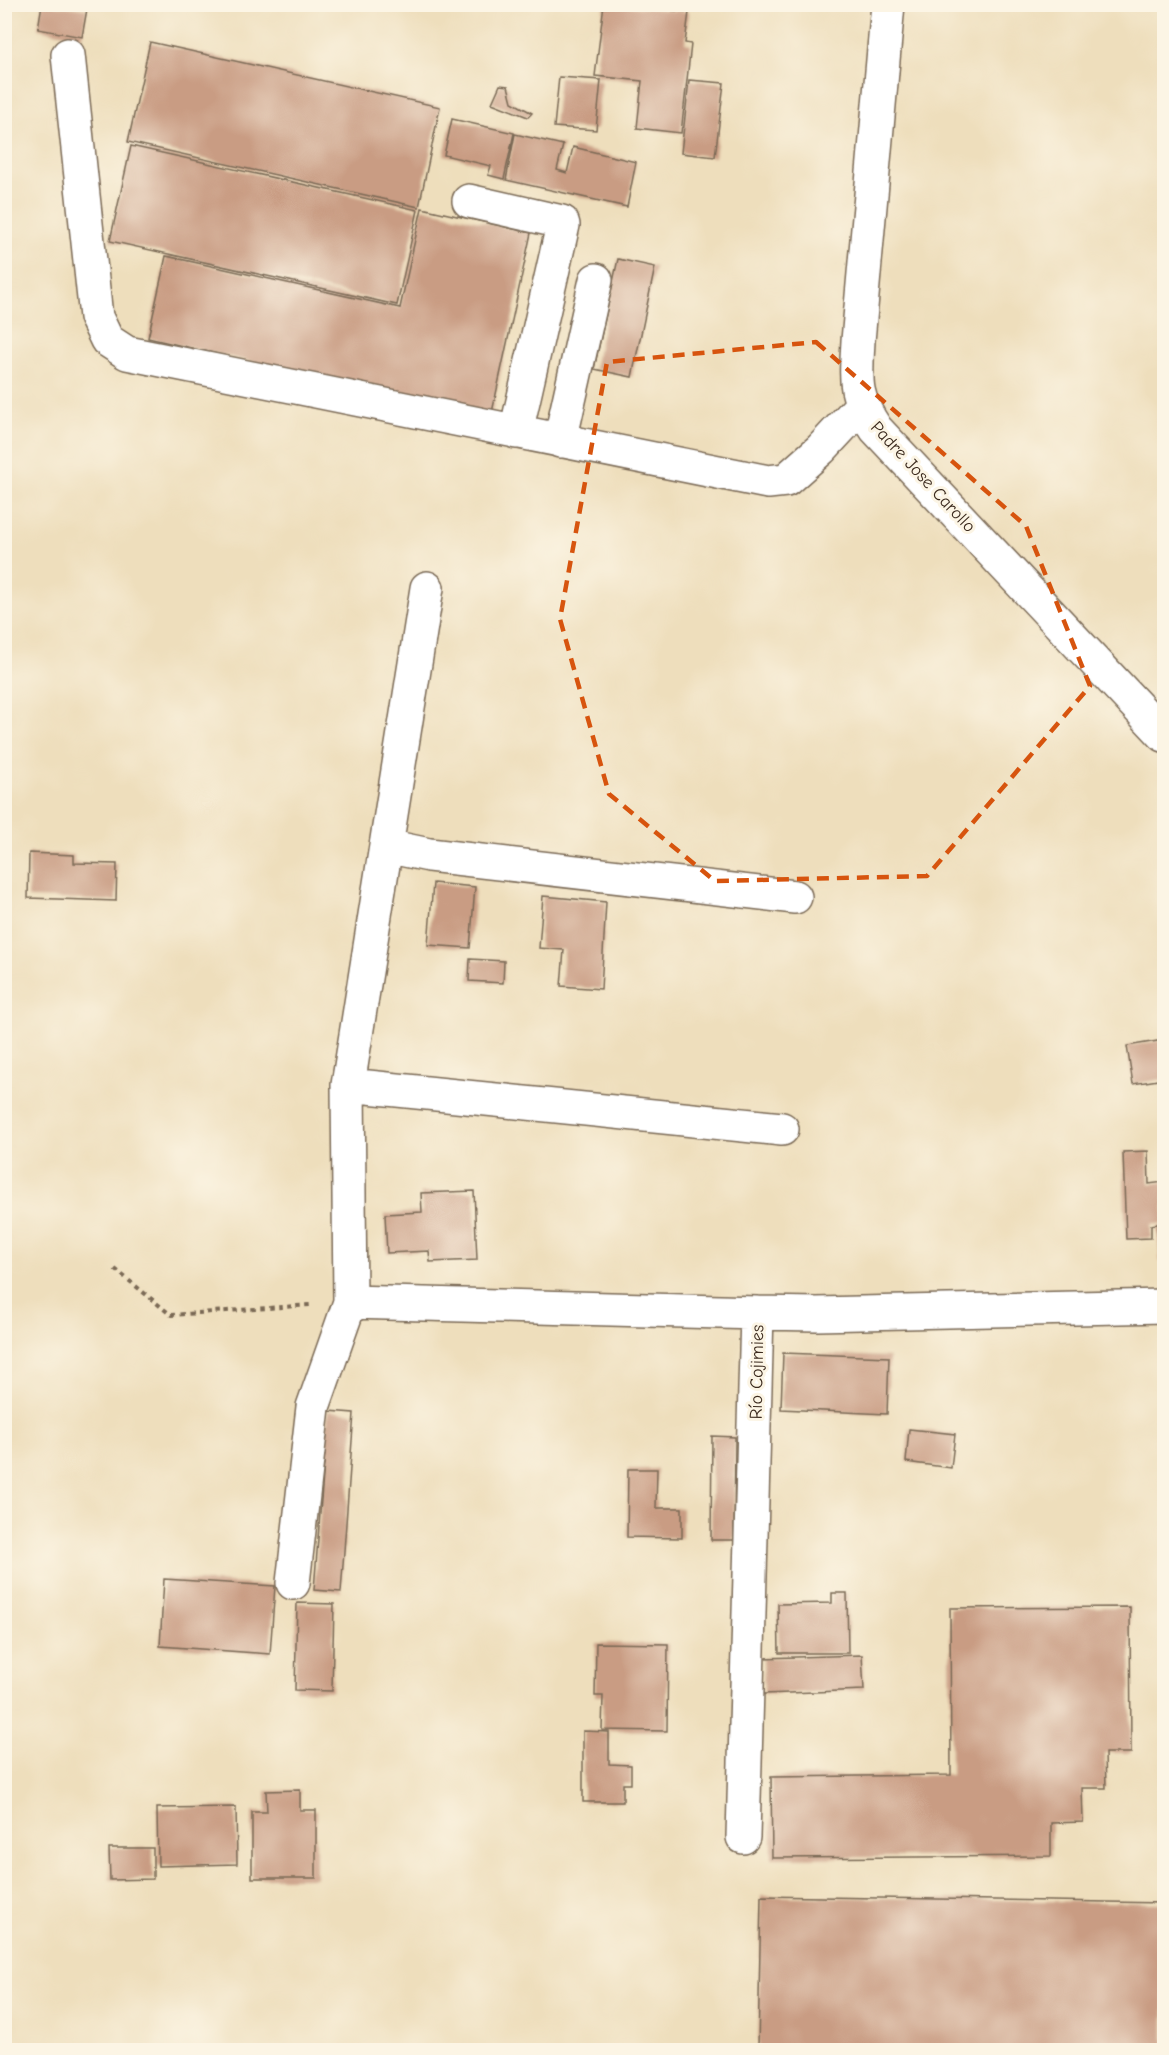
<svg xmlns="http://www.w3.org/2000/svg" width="1169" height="2055" font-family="'Comic Neue',sans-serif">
<rect width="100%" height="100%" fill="#fcf5e5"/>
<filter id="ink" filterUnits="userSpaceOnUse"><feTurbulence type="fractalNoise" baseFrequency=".0167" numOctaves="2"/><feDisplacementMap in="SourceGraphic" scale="12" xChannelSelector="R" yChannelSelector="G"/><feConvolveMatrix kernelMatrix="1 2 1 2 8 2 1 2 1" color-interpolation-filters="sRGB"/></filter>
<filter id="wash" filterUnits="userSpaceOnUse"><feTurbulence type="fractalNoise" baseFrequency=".008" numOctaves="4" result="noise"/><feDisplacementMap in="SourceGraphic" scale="24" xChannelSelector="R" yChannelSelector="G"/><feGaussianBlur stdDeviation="1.35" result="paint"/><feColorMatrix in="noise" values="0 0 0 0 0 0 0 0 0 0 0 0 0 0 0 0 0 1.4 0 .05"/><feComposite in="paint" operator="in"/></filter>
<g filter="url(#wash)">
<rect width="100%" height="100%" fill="#eedebc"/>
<g id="blocks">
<path fill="#c99c83" d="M42,4L87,9L82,37L38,29Z
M604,4L689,12L685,43L691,44L681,133L637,128L642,81L595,76Z
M150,42L440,107L419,207L128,142Z
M559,77L601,80L596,130L554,127Z
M689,80L724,83L715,157L681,153Z
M500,85L508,86L512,102L532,113L528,117L492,103Z
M452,119L514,133L504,179L488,175L491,166L444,155Z
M515,134L563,145L557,170L567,173L573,147L636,162L627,207L506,180Z
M131,146L418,210L397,305L110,241Z
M422,208L531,233L491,417L148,338L166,256L400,308Z
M618,259L655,267L632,377L594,369Z
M29,853L74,855V863L117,864L116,901L28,898Z
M433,883L475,887L470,948L428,945Z
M543,896L606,902L601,989L561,986L564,950L539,948Z
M470,959L504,961L503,983L469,981Z
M1164,1040V1079L1133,1084L1127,1046Z
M1148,1151L1149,1184L1164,1182V1223L1151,1225V1238L1126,1239L1123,1152Z
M474,1191L477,1260L430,1262L429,1251L387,1253L385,1214L422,1212L421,1193Z
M1164,1226V1261L1160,1262L1157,1227Z
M783,1353L889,1357L887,1414L781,1409Z
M328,1411L354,1413L341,1592L314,1590Z
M909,1429L955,1434L951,1468L906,1462Z
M712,1436L735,1437L734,1540H711Z
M628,1469H657L656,1508H682V1538L627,1537Z
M164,1579L275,1586L270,1654L160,1646Z
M832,1593H847L848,1653H779L778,1604L832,1603Z
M297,1603L334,1604L332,1691L295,1690Z
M1130,1607L1131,1753H1105L1106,1788H1082L1083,1822L1051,1823V1856L772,1858L771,1777L951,1775L950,1608Z
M596,1643L668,1644L667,1731L602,1730L603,1696H595Z
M862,1655L864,1690L764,1694L763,1658Z
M583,1731L609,1732V1764L631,1765V1784H623V1802H583Z
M300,1790V1810H316V1878H252V1812H267L266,1791Z
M236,1807L237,1864L158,1866L157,1808Z
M109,1848H153V1879L110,1880Z
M761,1896L1164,1903V2050H758Z"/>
</g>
</g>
<g filter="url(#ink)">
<use href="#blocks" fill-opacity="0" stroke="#7a6955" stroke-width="1.5"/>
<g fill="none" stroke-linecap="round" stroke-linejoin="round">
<defs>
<path id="minor" d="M888,4L858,341C856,381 853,395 876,429L1164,735
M68,55L96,317L107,340L127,353L768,482L786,480L821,449L861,406
M469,201L562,222L563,225L516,432
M560,441L596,280
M427,588L348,1085L350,1302L757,1313
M386,846L429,855L795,897
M348,1085L782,1129
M293,1583L313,1407L350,1302
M743,1837L757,1313L817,1314L1164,1306"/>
</defs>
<use href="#minor" stroke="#7a6955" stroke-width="36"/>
<path stroke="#7a6955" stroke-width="4" stroke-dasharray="4.5 4.5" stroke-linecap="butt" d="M115,1269L171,1315L310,1305"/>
<use href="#minor" stroke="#fff" stroke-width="33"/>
</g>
</g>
<path fill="none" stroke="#d7540e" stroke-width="4.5" stroke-dasharray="12 8" stroke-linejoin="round" d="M816,342L1026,526L1090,686L927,876L715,881L609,794L560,619L607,362Z"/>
<g text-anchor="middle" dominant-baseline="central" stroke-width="6" stroke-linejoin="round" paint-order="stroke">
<g font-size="18" fill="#3b2a1e" stroke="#fcf5e5">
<text transform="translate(923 477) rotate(47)">Padre Jose Carollo</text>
<text transform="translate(757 1372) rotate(-89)">Río Cojimies</text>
</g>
</g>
<rect width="1169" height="2055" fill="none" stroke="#fcf5e5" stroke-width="24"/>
</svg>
